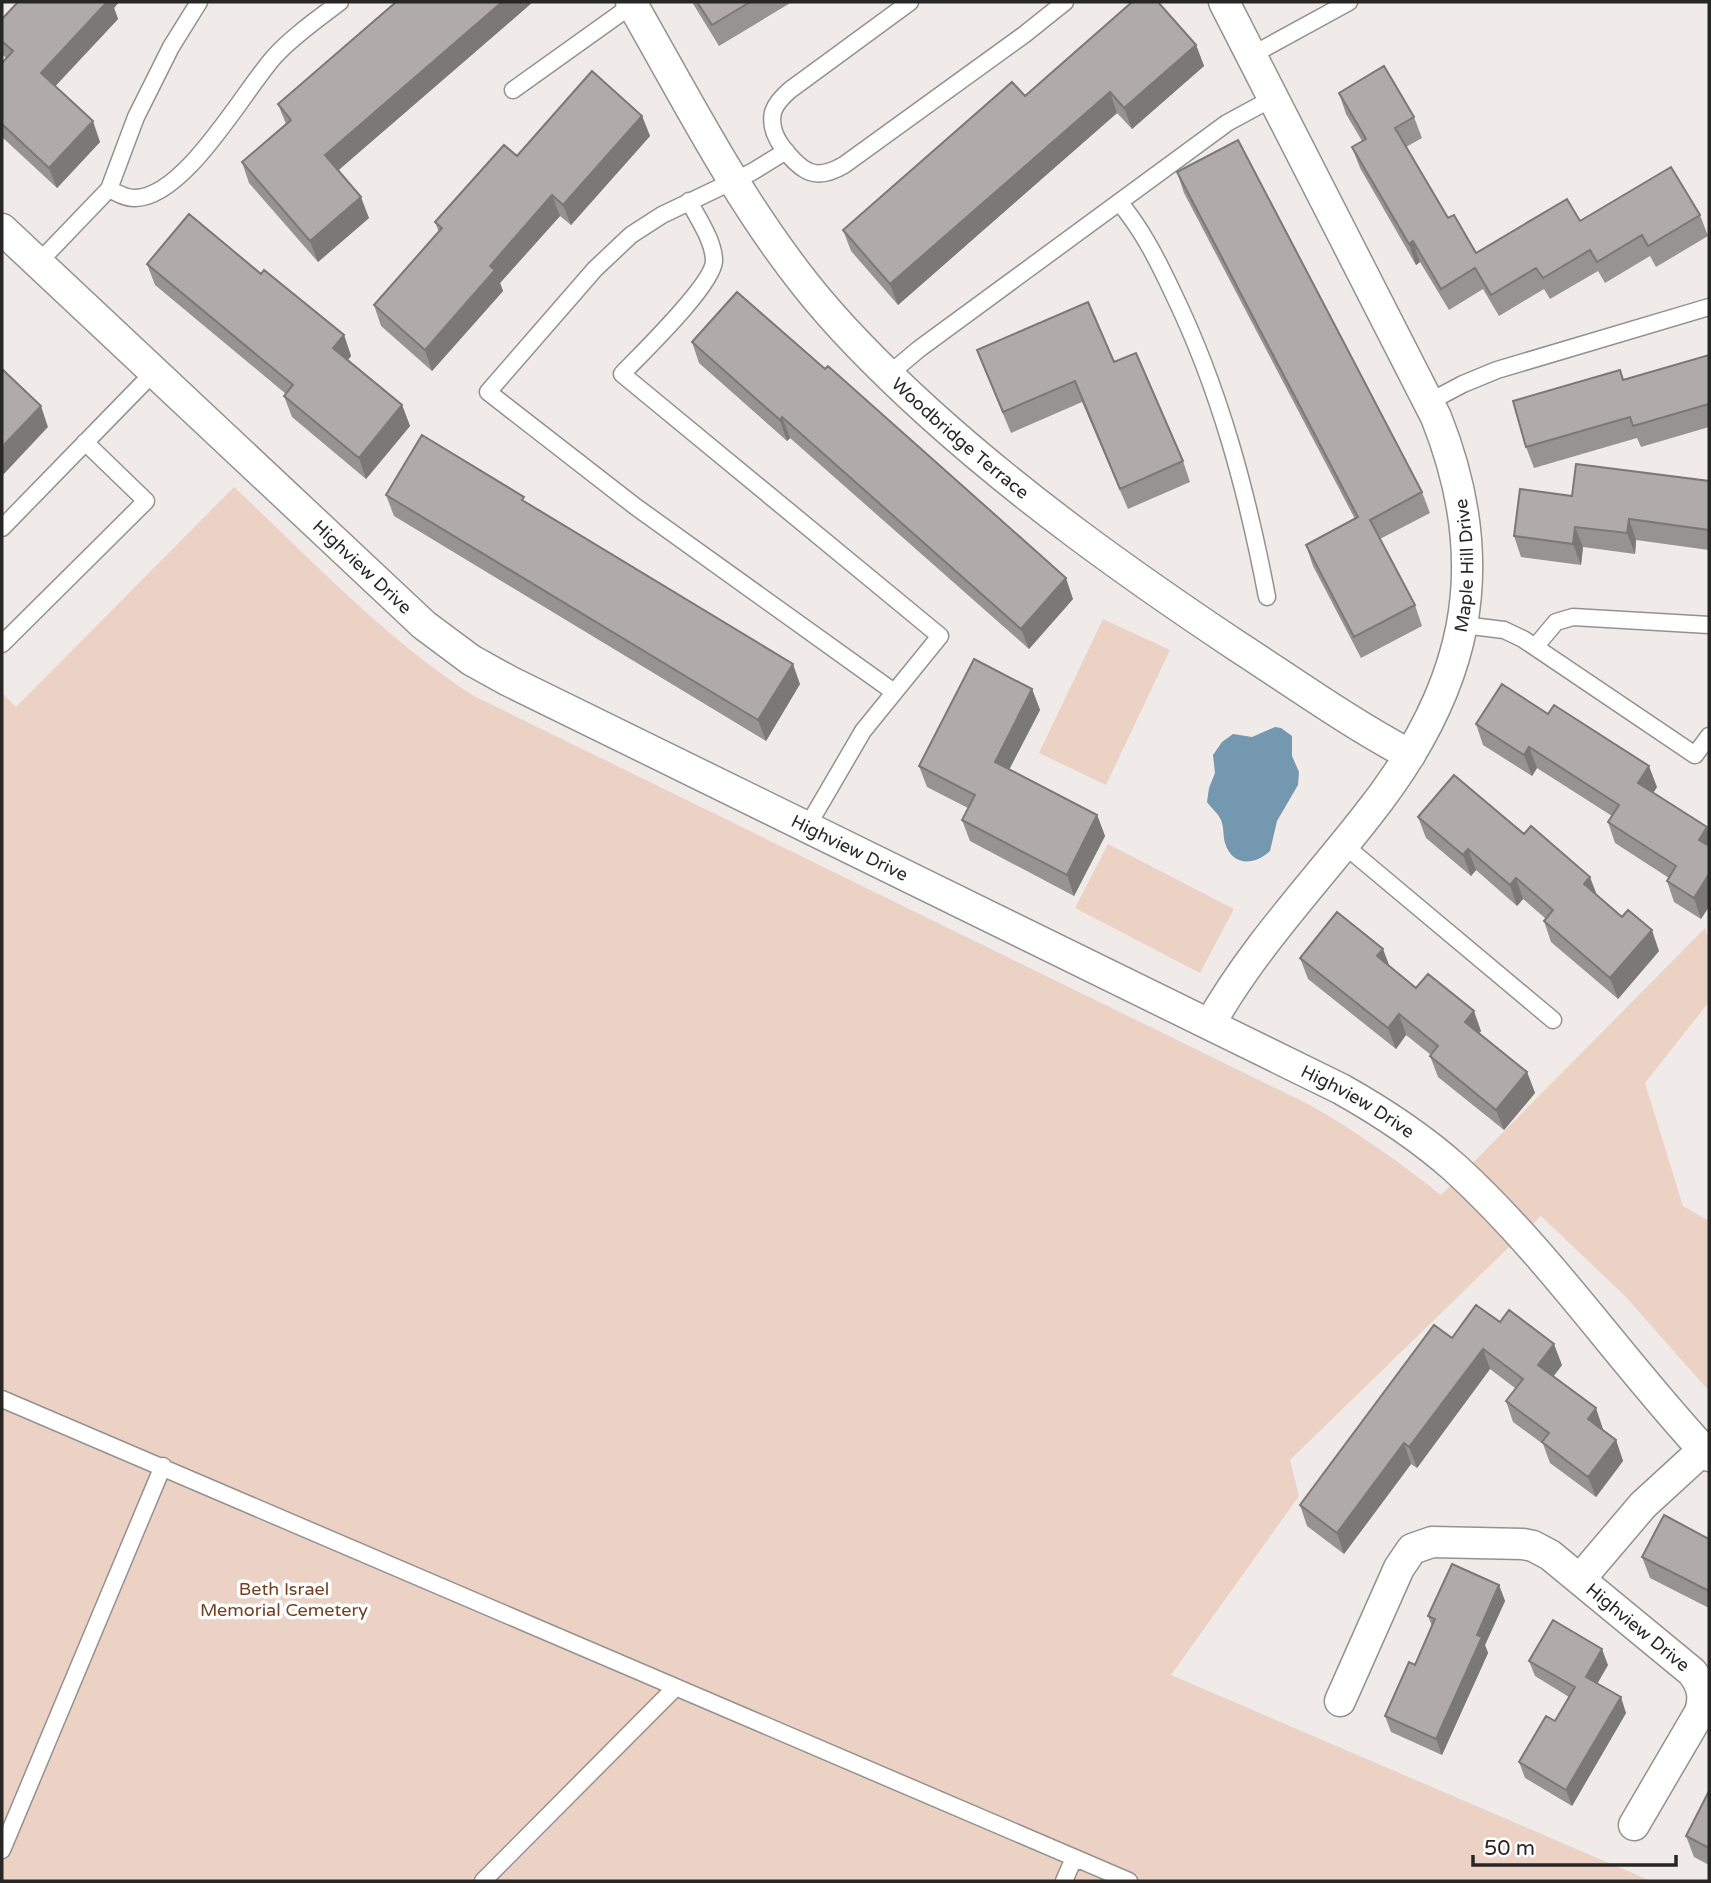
<svg xmlns="http://www.w3.org/2000/svg" width="1711" height="1883" font-family="'Varela Round',sans-serif">
<rect width="100%" height="100%" fill="#f0ebe9"/>
<path fill="#ecd2c4" d="M234,487C311,559 385,639 474,696L1308,1104C1356,1131 1398,1161 1441,1195L1705,928L1709,940V1002L1645,1083L1683,1206L1709,1221V1391L1625,1296L1541,1216L1290,1460L1299,1496L1171,1675L1651,1881H2V693L16,707Z
M1103,619L1170,650L1106,785L1039,753Z
M1108,844L1234,909L1200,973L1075,908Z"/>
<path fill="#7498b0" d="M1275,727L1281,728L1292,736V756L1299,772L1298,785L1277,821L1270,851C1254,866 1232,866 1225,843C1223,836 1224,827 1221,820C1218,813 1211,808 1207,802L1209,788L1215,773L1213,755L1222,742L1233,734L1252,737Z"/>
<g fill="none" stroke-linecap="round" stroke-linejoin="round">
<defs>
<path id="service" d="M910,2L790,90C783,96 776,103 773,112C770,126 775,137 783,148C802,172 815,182 844,165L1025,34L1065,2
M1252,55L1349,2
M513,90L632,5
M786,151L752,172L662,215L631,235L595,269L488,392L636,507L894,692
M109,189C117,193 125,198 134,198C184,199 243,92 274,57C293,36 318,19 340,2
M689,201C698,219 714,241 714,261C713,285 641,354 622,374L940,636L863,731L807,827
M1119,202C1142,229 1158,261 1173,293C1220,390 1247,492 1267,597
M38,263L109,189L136,117L171,47L199,2
M888,375L919,349L1227,123L1273,98
M1429,402L1463,384L1497,370L1709,307
M2,528L154,372
M1463,625L1504,630L1523,639L1695,755L1709,736
M2,644L146,501L85,442
M1535,647L1556,622L1573,617L1709,625
M1344,845L1553,1020
M2,1399L1129,1881
M2,1850L163,1466
M483,1881L675,1688
M1064,1881L1074,1858"/>
<g id="minor">
<path id="s1" d="M631,2C686,98 736,197 805,284C842,331 884,372 928,412C1024,499 1129,574 1237,646C1294,683 1350,723 1410,755"/>
<path id="s2" d="M2,229L424,625L471,660L509,681L1341,1089C1382,1112 1420,1137 1455,1168C1550,1255 1622,1363 1709,1456"/>
<path id="s3" d="M1210,1024C1253,948 1312,886 1366,817C1466,692 1497,570 1436,417L1224,2"/>
<path d="M1580,1579L1643,1505L1703,1450"/>
<path id="s4" d="M1340,1701L1399,1568L1412,1549L1432,1542L1523,1544L1533,1546L1550,1555L1692,1672C1702,1685 1705,1696 1700,1712L1634,1825"/>
</g>
</defs>
<use href="#service" stroke="#95918e" stroke-width="19"/>
<use href="#minor" stroke="#95918e" stroke-width="33"/>
<use href="#service" stroke="#fff" stroke-width="16"/>
<use href="#minor" stroke="#fff" stroke-width="30"/>
</g>
<path fill="#979391" d="M18,2H119L114,8L118,19L55,86L100,142L57,188L2,137V63L6,58L2,54V19Z
M692,2H792L719,46Z
M1196,45L1204,66L1132,129L1117,113L898,305L851,251L843,230L1025,96Z
M1339,93L1414,117L1422,138L1406,147L1448,218L1476,253L1580,221L1700,215L1708,236L1656,267L1650,256L1605,283L1598,271L1550,299L1544,289L1499,316L1483,289L1449,310L1420,262L1416,265L1360,168L1352,147L1362,141L1346,114Z
M278,104L339,170L369,218L318,262L249,183L242,162L286,124Z
M642,116L650,136L571,225L560,216L500,283L503,291L432,371L381,326L374,305L439,232L435,222Z
M1177,172L1422,492L1430,513L1380,539L1415,605L1422,626L1361,658L1313,566L1306,545L1355,519L1184,193Z
M147,264L261,274L344,335L351,356L348,360L402,405L410,426L366,479L292,417L284,396L286,394L155,285Z
M692,342L825,369L1073,599L1029,649L790,438L787,441L699,363Z
M977,350L1114,362L1183,461L1190,482L1128,509L1082,402L1011,433L985,371Z
M1709,355V427L1641,447L1637,438L1534,468L1526,447L1623,380Z
M1709,481V550L1636,540L1635,554L1583,547L1581,565L1521,557L1514,536L1572,496Z
M386,495L526,503L800,684L766,741L394,516Z
M1032,689L1040,710L1009,770L1097,815L1105,836L1074,896L970,841L962,820L968,808L927,787L919,766Z
M1476,724L1657,787L1653,793L1707,827L1701,919L1674,902L1667,881L1669,878L1615,843L1608,822L1612,816L1537,768L1532,776L1483,745Z
M1418,817L1597,896L1659,951L1618,999L1551,942L1544,921L1546,919L1523,899L1517,906L1476,870L1471,876L1426,838Z
M1300,958L1389,966L1416,988L1481,1031L1479,1034L1527,1072L1535,1093L1504,1130L1438,1077L1430,1056L1431,1055L1406,1035L1396,1049L1308,979Z
M1500,1322L1562,1365L1553,1377L1603,1429V1430L1616,1440L1623,1461L1596,1497L1550,1463L1543,1444L1513,1422L1506,1401L1515,1388L1490,1369L1417,1468L1411,1464L1344,1554L1307,1526L1300,1505L1452,1338Z
M1709,1539V1608L1650,1578L1642,1557Z
M1499,1585L1505,1601L1485,1645L1488,1653L1442,1755L1391,1732L1385,1716L1415,1665L1432,1626L1428,1616Z
M1529,1661L1608,1665L1597,1683L1626,1713L1572,1806L1525,1778L1519,1762L1555,1721L1569,1697L1535,1676Z
M1709,1791V1865L1694,1857L1686,1836Z"/>
<path fill="#7b7876" d="M106,2H119L114,8L118,19L49,93L41,73Z
M502,2H533L333,175L325,155Z
M1196,45L1204,66L1132,129L1124,108Z
M1110,92L1117,113L898,305L890,284Z
M642,116L650,136L571,225L563,205Z
M93,121L100,142L57,188L49,168Z
M552,195L560,216L500,283L503,291L432,371L425,350L490,266Z
M361,197L369,218L318,262L310,241Z
M1413,241L1420,262L1416,265L1409,244Z
M344,335L351,356L341,368L333,348Z
M402,405L410,426L366,479L359,458Z
M41,406L48,427L2,476V447Z
M782,417L790,438L787,441L780,420Z
M1629,519L1636,540L1635,554L1627,533Z
M1575,527L1583,547L1581,565L1573,544Z
M1066,578L1073,599L1029,649L1021,629Z
M793,664L800,684L766,741L758,720Z
M1032,689L1040,710L1002,783L995,762Z
M1529,747L1537,768L1532,776L1524,755Z
M1649,766L1657,787L1646,804L1638,783Z
M1097,815L1105,836L1074,896L1067,875Z
M1707,827L1709,834V856L1699,840Z
M1468,849L1476,870L1471,876L1463,855Z
M1709,874V907L1701,919L1694,898Z
M1590,877L1598,898L1584,884Z
M1516,878L1523,899L1517,906L1510,885Z
M1652,930L1659,951L1618,999L1610,978Z
M1383,949L1391,970L1377,956Z
M1474,1011L1481,1031L1472,1042L1465,1022Z
M1399,1014L1406,1035L1396,1049L1388,1028Z
M1527,1072L1535,1093L1504,1130L1496,1110Z
M1554,1344L1562,1365L1546,1386L1538,1365Z
M1483,1349L1490,1369L1417,1468L1409,1447Z
M1596,1408L1603,1429L1596,1440L1588,1419Z
M1616,1440L1623,1461L1596,1497L1588,1477Z
M1404,1443L1411,1464L1344,1554L1337,1533Z
M1499,1585L1505,1601L1485,1645L1488,1653L1442,1755L1436,1739L1477,1635Z
M1602,1649L1608,1665L1592,1693L1586,1677Z
M1621,1697L1626,1713L1572,1806L1566,1790Z"/>
<path fill="#b0aba9" stroke="#7b7876" stroke-width="2" d="M18,2H107L41,73L93,121L49,168L2,124V63L13,51L2,41V19Z
M396,2H502L325,155L361,197L310,241L242,162L291,120L278,104Z
M697,2H750L712,25Z
M1132,2H1158L1196,45L1124,108L1110,92L890,284L843,230L1012,82L1025,96Z
M1384,66L1414,117L1395,128L1448,218L1454,215L1476,253L1567,199L1580,221L1671,167L1700,215L1648,246L1642,235L1597,262L1590,250L1543,278L1536,268L1491,295L1475,268L1441,289L1413,241L1409,244L1352,147L1366,139L1339,93Z
M592,71L642,116L563,205L552,195L490,266L495,270L425,350L374,305L442,228L435,222L504,145L517,156Z
M1238,140L1422,492L1370,520L1415,605L1354,637L1306,545L1358,517L1177,172Z
M189,214L261,274L264,270L344,335L333,348L402,405L359,458L284,396L293,385L147,264Z
M737,292L825,369L828,366L1066,578L1021,629L782,417L780,420L692,342Z
M1088,302L1114,362L1136,353L1183,461L1120,489L1075,381L1003,412L977,350Z
M1709,355V404L1633,426L1630,417L1526,447L1513,401L1620,370L1623,380Z
M2,369L41,406L2,447Z
M422,435L524,497L522,500L793,664L758,720L386,495Z
M1576,464L1709,481V530L1629,519L1627,533L1575,527L1573,544L1514,536L1520,489L1572,496Z
M974,659L1032,689L995,762L1097,815L1067,875L962,820L975,795L919,766Z
M1502,684L1548,714L1554,705L1649,766L1638,783L1707,827L1699,840L1709,846V874L1694,898L1667,881L1676,866L1608,822L1619,805L1529,747L1524,755L1476,724Z
M1454,775L1524,834L1531,826L1590,877L1584,884L1622,917L1628,910L1652,930L1610,978L1544,921L1553,910L1516,878L1510,885L1468,849L1463,855L1418,817Z
M1337,912L1383,949L1377,956L1416,988L1428,974L1474,1011L1465,1022L1527,1072L1496,1110L1430,1056L1438,1046L1399,1014L1388,1028L1300,958Z
M1476,1305L1500,1322L1509,1310L1554,1344L1538,1365L1596,1408L1588,1419L1616,1440L1588,1477L1542,1442L1549,1433L1506,1401L1523,1379L1483,1349L1409,1447L1404,1443L1337,1533L1300,1505L1434,1325L1452,1338Z
M1664,1515L1709,1539V1591L1642,1557Z
M1452,1564L1499,1585L1477,1635L1482,1637L1436,1739L1385,1716L1409,1662L1415,1665L1435,1619L1428,1616Z
M1553,1620L1602,1649L1586,1677L1621,1697L1566,1790L1519,1762L1546,1716L1555,1721L1575,1687L1529,1661Z
M1709,1791V1848L1686,1836Z"/>
<g text-anchor="middle" dominant-baseline="central" stroke-width="7" stroke-linejoin="round" paint-order="stroke">
<g font-size="18" fill="#292726" stroke="#fff">
<text stroke="none"><textPath href="#s1" startOffset="551">Woodbridge Terrace</textPath></text>
<text stroke="none"><textPath href="#s2" startOffset="494">Highview Drive</textPath></text>
<text stroke="none"><textPath href="#s3" startOffset="536">Maple Hill Drive</textPath></text>
<text stroke="none"><textPath href="#s2" startOffset="1060">Highview Drive</textPath></text>
<text stroke="none"><textPath href="#s2" startOffset="1628">Highview Drive</textPath></text>
<text stroke="none"><textPath href="#s4" startOffset="424">Highview Drive</textPath></text>
</g>
<g font-size="18" fill="#723f1f" stroke="#fff">
<text x="284" y="1589">Beth Israel<tspan x="284" dy="21">Memorial Cemetery</tspan></text>
</g>
</g>
<rect width="1711" height="1883" fill="none" stroke="#292726" stroke-width="7"/>
<path d="M1473 1855v10h203v-10" fill="none" stroke="#292726" stroke-width="3.5"/>
<text x="1484" y="1855" font-size="21" fill="#292726" stroke="#ffffff" stroke-width="5" paint-order="stroke">50 m</text>
</svg>
